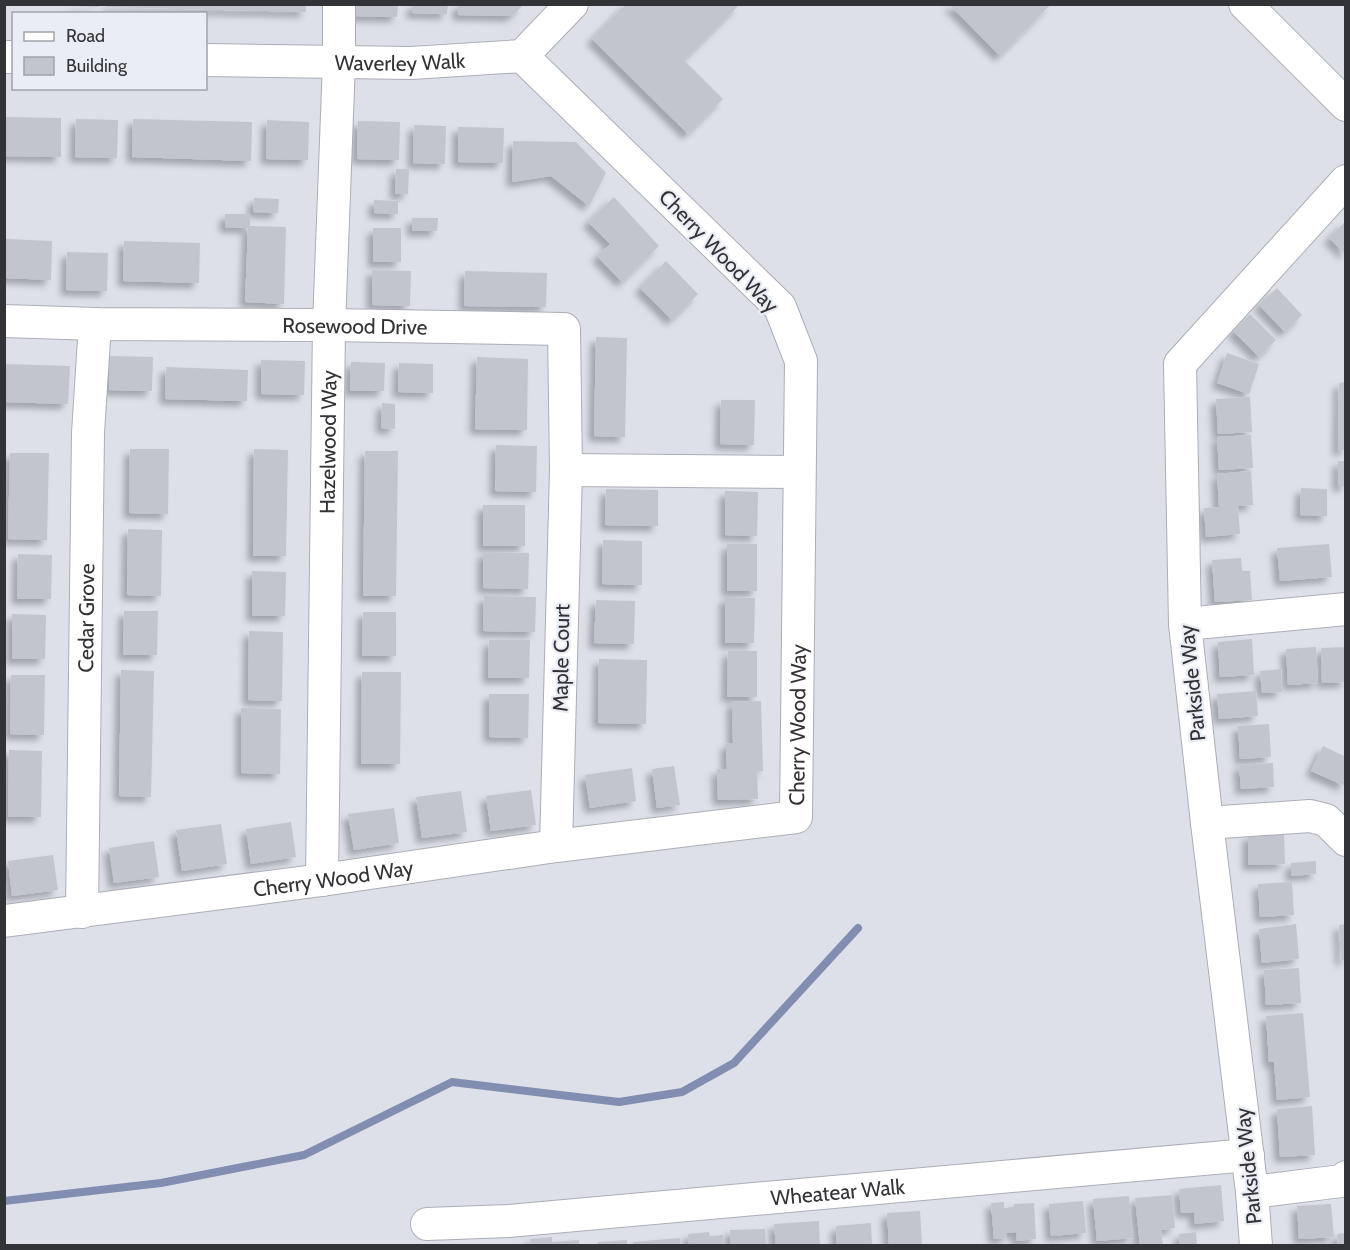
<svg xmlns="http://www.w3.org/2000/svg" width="1350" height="1250" font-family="Cabin,sans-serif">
<defs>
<filter id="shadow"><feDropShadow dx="-5.5" dy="5.5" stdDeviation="3" flood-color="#0004"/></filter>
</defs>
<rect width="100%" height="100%" fill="#dde0e9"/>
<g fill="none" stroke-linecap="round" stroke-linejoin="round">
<path stroke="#818db1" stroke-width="8" d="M4,1201L161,1183L304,1155L452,1082L619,1102L682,1092L734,1063L858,928"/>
</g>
<path fill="#c2c5ce" filter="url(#shadow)" d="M107,4H306V12L107,7Z
M356,4H398L397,17L355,16Z
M412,4H448L447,14L412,13Z
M458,4H524L512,16L458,15Z
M626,4H740L684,60L723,99L688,134L592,39Z
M949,4H1051L1000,56Z
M72,5H99V7L72,6Z
M5,117L61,118V157L5,156Z
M76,119L118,120L117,158L75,157Z
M133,119L252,122L251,161L132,157Z
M267,120L309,122L308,160L266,159Z
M358,121L400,122L399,160L357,159Z
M414,125L446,126L445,164L413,163Z
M458,127L504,128L503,163L458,162Z
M513,141L576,142L606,173L589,206L551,176L512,182Z
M396,169H409L408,194H395Z
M614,197L659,246L622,282L597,256L610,244L588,222Z
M254,198L279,199L278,213L253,212Z
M374,200L398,201V214L374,213Z
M225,214H250V226L286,227L284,304L245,302L248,228L225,227Z
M412,218H438L437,231H412Z
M1346,221V255L1329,238Z
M373,228H401V262H373Z
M5,239L52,241L51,280L5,278Z
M124,241L200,243L199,283L123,281Z
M67,252L108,253L107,291L66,290Z
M666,261L698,294L672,320L640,288Z
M372,270L411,271L410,306L372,305Z
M465,271L547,273L546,307L464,306Z
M1277,288L1302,315L1285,332L1259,305Z
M1250,314L1276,340L1259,357L1233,331Z
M596,337L627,338L625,437L594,436Z
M1227,353L1259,364L1249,394L1217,383Z
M109,356L153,357L152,391L109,390Z
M477,357L528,359L527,430L475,429Z
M261,360L305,361L304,395L261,394Z
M351,362L385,363L384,391H350Z
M399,363L433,364V393L398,392Z
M4,364L70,366L68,404L4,402Z
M166,367L248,370L247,401L165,399Z
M1346,382V450H1338L1339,383Z
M1250,397L1252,432L1218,434L1216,399Z
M721,400H755L754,445L720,444Z
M382,403L395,404V429L381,428Z
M1251,435L1253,468L1219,470L1217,437Z
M496,445L537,446L536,492L495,491Z
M130,449H169L168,514L129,513Z
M254,449L288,450L286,556H253Z
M365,451H398L396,596H363Z
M10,453H49L47,540L8,539Z
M1338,461H1346V486H1338Z
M1251,471L1253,505L1238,506L1240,534L1206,537L1204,508L1219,507L1217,474Z
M1301,488L1327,489V516L1300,515Z
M606,489L658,490V526L605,525Z
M725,491L758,492L757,536L725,535Z
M483,505H525V546H483Z
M128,529L162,530L161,596L127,595Z
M603,540L642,541V585L602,584Z
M727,544H757V591H727Z
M1329,544L1332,577L1280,581L1277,548Z
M483,552L529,553L528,589L483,588Z
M18,554L52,555L51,599H17Z
M1241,558L1242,571H1250L1252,600L1215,602L1212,560Z
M252,571L286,572L285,616H252Z
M484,596L536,597L535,632L483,631Z
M725,597L755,598L754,643H725Z
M596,600L635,601L634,644L594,643Z
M124,611H158L157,655H123Z
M363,612H396V656H362Z
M12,614L46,615L45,659H12Z
M249,631L283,632L282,701L248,700Z
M1252,639L1254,675L1220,677L1218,642Z
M489,640H530L529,678H488Z
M1316,647L1318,683L1288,685L1286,649Z
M1346,647V682L1322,683L1321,648Z
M728,651H757V697H727Z
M599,659L647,660L646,724L598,723Z
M1281,669L1282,692L1262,693L1260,671Z
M121,670L154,671L151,797L119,796Z
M362,672H401L400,764H361Z
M11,675H45L44,735L10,734Z
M1256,691L1258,716L1219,719L1217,694Z
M489,694H529L528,738L489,737Z
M761,701L763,771H757L758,799L718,800L717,769H727L726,744L733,743L732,702Z
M241,708L281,709L280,774L241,773Z
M1269,724L1271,757L1240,759L1238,726Z
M1323,746L1346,757L1345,786L1311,771Z
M9,750L42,751L41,817H8Z
M1273,763L1274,787L1241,789L1239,765Z
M674,766L680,805L657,808L652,769Z
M632,768L636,801L590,808L585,775Z
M531,790L536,825L491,831L486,796Z
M461,791L467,832L422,838L416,797Z
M394,808L399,843L354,850L348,814Z
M291,822L296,857L251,864L246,829Z
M221,824L227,864L182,871L176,830Z
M1284,834L1285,864L1248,865V835Z
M154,841L159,877L114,883L109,848Z
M53,855L58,890L12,896L8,861Z
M1316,861V874L1291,876V863Z
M1292,882L1294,915L1260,917L1258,884Z
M1296,924L1299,959L1262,963L1259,929Z
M1346,924V960H1341L1339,925Z
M1299,968L1301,1003L1266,1005L1264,970Z
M1303,1013L1310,1097L1277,1100L1274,1062H1269L1266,1016Z
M1312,1106L1315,1155L1280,1157L1277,1109Z
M1221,1185L1224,1221L1195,1224L1194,1212L1181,1213L1179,1189Z
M1172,1195L1175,1228L1161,1230L1163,1246H1140L1135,1198Z
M1129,1196L1133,1238L1097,1241L1093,1199Z
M1083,1201L1086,1233L1051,1236L1049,1204Z
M1004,1202V1208L1014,1207V1204L1034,1203L1036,1239L1017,1241L1016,1232L1006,1233L1007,1238L994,1239L991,1203Z
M1331,1204L1334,1237L1299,1239L1297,1206Z
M920,1211L922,1246H889L887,1213Z
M819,1221L820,1246H776L774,1224Z
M871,1223L872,1245L837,1246L836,1226Z
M765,1229L766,1246H731L730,1230Z
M709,1232L710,1236L723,1235L724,1246H689L688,1234Z
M1196,1232L1197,1246H1180L1179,1234Z
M1346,1233V1246H1338L1337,1234Z
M552,1237V1242L579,1240V1246H531L530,1239Z
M680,1238V1246H633V1242Z
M627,1240V1246H598V1242Z"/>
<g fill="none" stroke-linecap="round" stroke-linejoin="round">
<defs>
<g id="minor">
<path d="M1245,4L1346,105"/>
<path d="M4,57H14"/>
<path id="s1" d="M206,60L411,63L522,56L572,4"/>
<path id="s2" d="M4,321L95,324L329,325L564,329L566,470L556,846"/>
<path d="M566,470L799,472"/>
<path d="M1185,624L1346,609"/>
<path d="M1207,823L1310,816L1326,820L1346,840"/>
<path id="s3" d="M322,880L329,325L339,62V4"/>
<path id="s4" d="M82,912L88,433L95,324"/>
<path id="s5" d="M4,921L322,880L556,846L796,817L801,361L780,307L522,56"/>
<path d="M1252,1192L1341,1181L1346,1177"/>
<path id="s6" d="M427,1224L508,1221L1248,1155"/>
<path d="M1256,1246L1252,1192L1207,823L1185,624L1180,364L1346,181"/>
</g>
</defs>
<use href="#minor" stroke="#abaeb6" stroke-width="34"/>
<use href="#minor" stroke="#fff" stroke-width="32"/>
</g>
<g text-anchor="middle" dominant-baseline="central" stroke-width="4.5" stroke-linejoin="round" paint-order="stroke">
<g font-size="21" fill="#323336" stroke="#eaedf6">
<text stroke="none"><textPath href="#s1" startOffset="194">Waverley Walk</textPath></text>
<text transform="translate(719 251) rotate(46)">Cherry Wood Way</text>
<text stroke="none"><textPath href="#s2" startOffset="351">Rosewood Drive</textPath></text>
<text stroke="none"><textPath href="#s3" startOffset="438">Hazelwood Way</textPath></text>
<text stroke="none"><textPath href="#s4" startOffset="294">Cedar Grove</textPath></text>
<text transform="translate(561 658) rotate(-89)">Maple Court</text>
<text transform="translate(1192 683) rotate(-96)">Parkside Way</text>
<text stroke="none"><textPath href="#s5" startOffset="891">Cherry Wood Way</textPath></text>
<text stroke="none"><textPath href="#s5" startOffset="332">Cherry Wood Way</textPath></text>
<text transform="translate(1248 1166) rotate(-96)">Parkside Way</text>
<text stroke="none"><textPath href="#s6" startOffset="412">Wheatear Walk</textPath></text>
</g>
</g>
<rect width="1350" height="1250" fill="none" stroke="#323336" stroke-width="12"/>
<rect x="12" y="12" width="195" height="78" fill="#eaedf6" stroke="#a0a3a9" stroke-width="1.5"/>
<rect x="24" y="32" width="30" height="9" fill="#ffffff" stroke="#a0a3a9" stroke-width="1.5"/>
<text x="66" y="42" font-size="18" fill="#323336">Road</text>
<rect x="24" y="57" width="30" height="18" fill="#c2c5ce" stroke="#a0a3a9" stroke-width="1.5"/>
<text x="66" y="72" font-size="18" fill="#323336">Building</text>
</svg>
